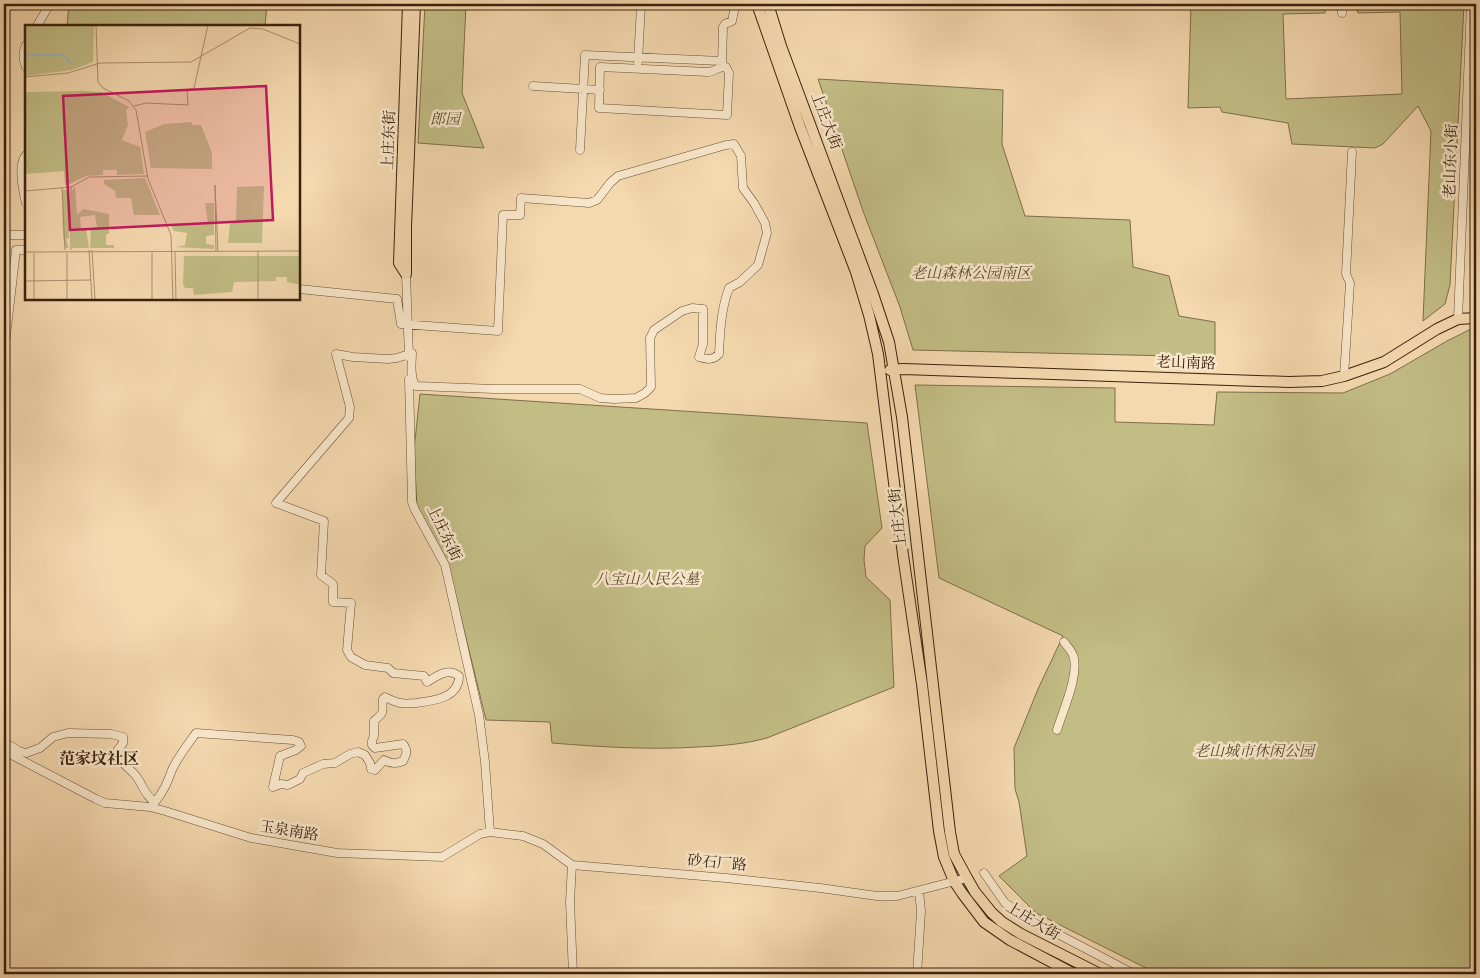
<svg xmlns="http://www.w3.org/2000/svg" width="1480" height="978" font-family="'IM FELL English','Noto Serif SC',serif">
<rect width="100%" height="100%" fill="#f4d8ae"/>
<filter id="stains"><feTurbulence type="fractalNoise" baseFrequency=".004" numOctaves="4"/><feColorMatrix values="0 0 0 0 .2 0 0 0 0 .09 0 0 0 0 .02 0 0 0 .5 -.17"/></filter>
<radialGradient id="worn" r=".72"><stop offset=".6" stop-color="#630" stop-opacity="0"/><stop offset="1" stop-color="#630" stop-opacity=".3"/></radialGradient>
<path fill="#c2bc85" stroke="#7e6e4a" d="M69,4H267L265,26H67Z
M425,4H466L462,93L484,148L418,143Z
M1191,4H1326L1325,13L1283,14L1286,99L1402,94L1400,12L1358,13L1356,4H1464L1450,285L1445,304L1423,321L1431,131L1418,106L1383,144L1375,148L1292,144L1288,123L1222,112L1220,107L1188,108Z
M818,79L1003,90L1002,144L1025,216L1130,220L1133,267L1169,276L1179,316L1215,322V357L913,350L900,307L863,211Z
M1476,177V300L1471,297Z
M1475,327H1476V974H1158L1036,913L999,876L1027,856L1019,802L1015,789L1014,748L1038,689L1063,636L939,578L915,385L1115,388V422L1214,425L1217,392L1343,393L1390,374L1447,341Z
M420,394L867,423L882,528L865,546L864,560L866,577L890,600L894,687L767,738C745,744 722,746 698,747C649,750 601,747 552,743L550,722L486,720L449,568L417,507L414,450Z"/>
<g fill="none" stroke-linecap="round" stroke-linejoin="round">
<defs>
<path id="minor" d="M1342,13V4
M37,26L48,7V4
M26,45C22,53 23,59 26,67
M638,62L641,5
M722,65L723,27L725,24L732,21L734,11
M600,67L708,72C714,72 719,66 726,67L729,73L727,115L599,108Z
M533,86L600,90
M580,150L585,55L722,61
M26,155C17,164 23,191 26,203
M4,235H26
M4,270L7,277L4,287
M406,274L409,357
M1458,319L1471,4
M4,353L16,250H26
M1344,376L1350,283L1346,274L1352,152
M409,379L412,502L415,510L445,565L479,715L485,762L490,832
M1057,730C1063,710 1080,674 1073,655C1071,650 1067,646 1064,642
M4,742L19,751L26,753L40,748L53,737L68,733L111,734L123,737V743L117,751C120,764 129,767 136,776C143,785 145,796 155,802C164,791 167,783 172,770C177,758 188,744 196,733L293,740L299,742L301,746L296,750L280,756L273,787L281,784L288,785L300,779L303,773L323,764L335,763L350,754L358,752L365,755L370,763L371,769L375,770L384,760C391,764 396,764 403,761C407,754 408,750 403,744L375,748L372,745V741L374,736V721C387,710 381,713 383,699L385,697C389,699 395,702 400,703C405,704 411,703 416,703C433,701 459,698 459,676C448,667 437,676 427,682L424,676L393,673L388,668L365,665L351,657L347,650L351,603L333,602V584L321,575L324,521L276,503L349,418L350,407L336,354L353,357L388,359L397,358L412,353C412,362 409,378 416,386L494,389H580L600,398L614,399L636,398L645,393L651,387L650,338L654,330L682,311L692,308L703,309V344L699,357C708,360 713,360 719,354C720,332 721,309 729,288L740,282L758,265L767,233L765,223L754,203L743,188L741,156L734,144L726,145L618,176L610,183L597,200L589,203L521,198L520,215H503L498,331L401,324L397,299L299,289
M4,751L96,799L105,803L150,807L165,811L251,838L337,853L442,857L480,834L490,832L523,836L543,844L572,865
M984,873L1005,903L1035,922L1134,974
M573,974L570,902L572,865L726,878L820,888L877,896H897L967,878
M917,974L921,911L919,891"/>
<path id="major" d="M408,4L399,263L406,274V227L415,4
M757,4L800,127L856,272L869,315L878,354L903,555L922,684L939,831L944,857L954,881L962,893L984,922L1010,940L1074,974
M768,4L781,46L873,294L889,342L902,417L950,832L954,854L967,878L975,892L992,913L1002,922L1021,934L1100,974
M890,370L903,369L1289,382L1322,381L1344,376L1384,362L1437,329L1458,319L1476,318"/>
</defs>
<use href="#minor" stroke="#694f36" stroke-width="9"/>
<use href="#major" stroke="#3b210e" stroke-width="12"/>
<use href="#minor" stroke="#f8e6ca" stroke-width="8"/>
<use href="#major" stroke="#f4d8ae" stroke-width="10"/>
</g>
<g text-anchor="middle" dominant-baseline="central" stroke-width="5" stroke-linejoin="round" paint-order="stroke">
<g font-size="15" font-style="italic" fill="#5d482c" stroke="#f8e6ca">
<text x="445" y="119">郎园</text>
<text x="971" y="273">老山森林公园南区</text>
<text x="647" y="579">八宝山人民公墓</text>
<text x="1254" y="751">老山城市休闲公园</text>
</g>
<g font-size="15" fill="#3b210e" stroke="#f8e6ca">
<text transform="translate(826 121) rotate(69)">上庄大街</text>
<text transform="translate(389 140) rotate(-88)">上庄东街</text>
<text transform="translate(1451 161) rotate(-88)">老山东小街</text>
<text transform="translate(1186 363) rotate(2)">老山南路</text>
<text transform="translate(898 518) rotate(-97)">上庄大街</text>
<text transform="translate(444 533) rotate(64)">上庄东街</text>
<text transform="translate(289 831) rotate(9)">玉泉南路</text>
<text transform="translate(717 863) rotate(5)">砂石厂路</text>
<text transform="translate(1033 921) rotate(31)">上庄大街</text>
</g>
<g font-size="16" font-weight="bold" fill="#3b210e" stroke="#f8e6ca">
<text x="99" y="760">范家坟社区</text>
</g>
</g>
<g transform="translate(25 25)">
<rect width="275" height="275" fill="#f4d8ae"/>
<path d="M0,0H69L68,37L47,45L0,51ZM60,66L76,67L104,82L101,85L103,100L97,115L115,122L119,149L92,150V145H78V150L61,151L40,161L39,146L0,149V67ZM167,97V100H176L187,128V144L126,143L120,107L139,99ZM120,153L135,190H109L106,173H91L90,166L79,159V155ZM50,161L52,190L58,184L84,189V209H81V220H89V223H65L66,203L72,202L70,190L55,192L56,203H61L64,223H47V166ZM239,161L237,218H203L205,199L211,197L212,162ZM37,165H44V213L41,214L44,223H40L38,211ZM180,178H189V210L181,211V219L189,220V224L151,222L160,220L162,208L149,206L146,200L183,199ZM159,231H275V260L262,257V252H251V256L209,257L207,267L169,270L168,263H160L158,259Z" fill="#c2bc85"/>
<path fill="none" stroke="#a0b8b5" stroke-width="2.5" d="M0,30H37L46,38"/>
<path fill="none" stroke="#aa8f6e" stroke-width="1" d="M71,0L73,57L78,63L104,76L111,85L123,154L146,210L148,275M275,28V91M0,52L43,48L75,38L166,37L225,3L238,4L275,19M109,81L121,78L163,80L162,65L169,63L183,0M46,162V225M37,163L40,225M0,166L46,162L64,152L123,151M64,225L67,275M67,225L70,275M127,226V275M150,226L151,275M191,226L190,160L193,226M233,226V275M0,227L275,226M42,228V275M0,256L66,255M9,275V228"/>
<path fill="#c2185b" fill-opacity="0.15" stroke="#c2185b" stroke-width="2.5" d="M241,61L248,195L45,205L38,71Z"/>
<rect width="275" height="275" fill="none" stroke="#3b210e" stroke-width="2.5"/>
</g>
<rect width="1480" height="978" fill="none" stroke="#f4d8ae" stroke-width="20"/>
<rect x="5" y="5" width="1470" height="968" fill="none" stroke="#3b210e" stroke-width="2.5"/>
<rect x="10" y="10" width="1460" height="958" fill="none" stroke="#3b210e"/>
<rect width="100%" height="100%" filter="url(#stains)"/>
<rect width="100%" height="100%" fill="url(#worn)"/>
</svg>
